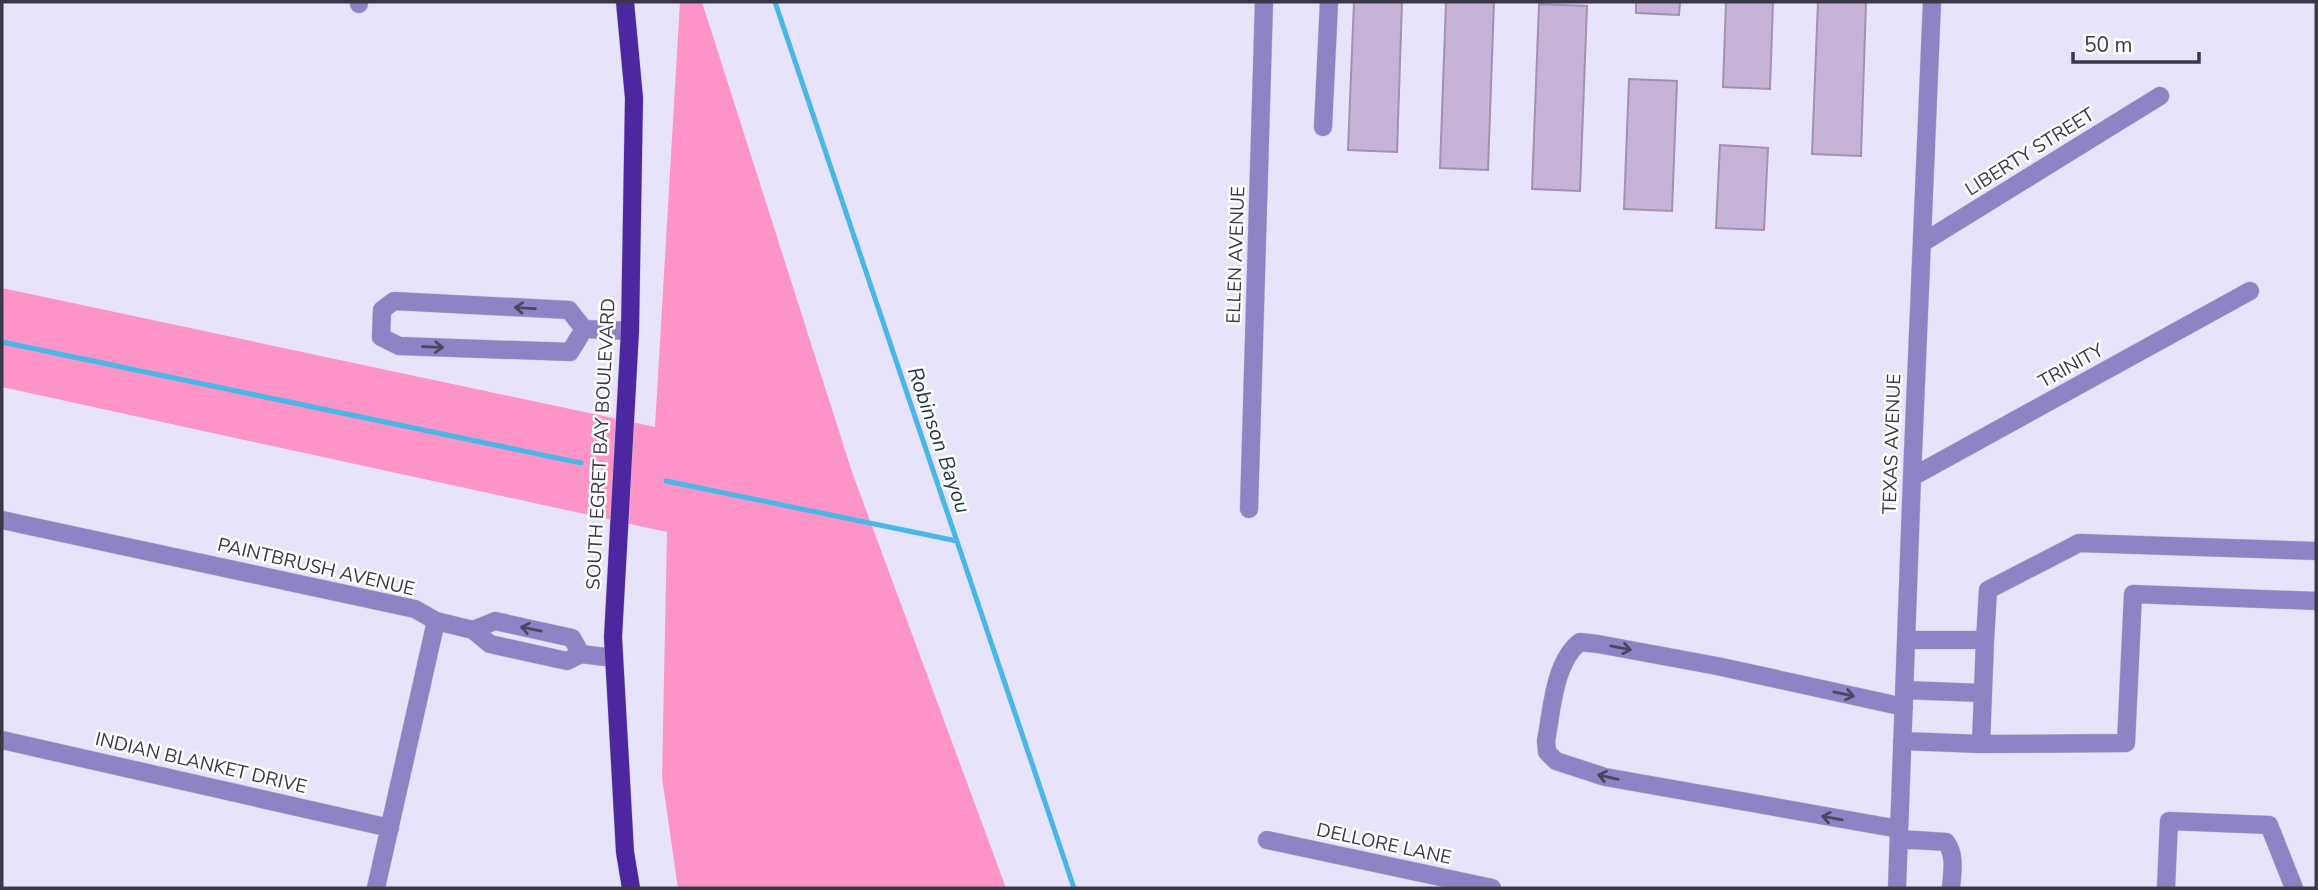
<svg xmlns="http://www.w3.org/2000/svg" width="2318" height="890" font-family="'Nunito Sans',sans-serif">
<rect width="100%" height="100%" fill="#e6e3fb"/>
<path fill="#fd94c7" d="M680,2H702L852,472L1006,888H678L662,778L667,532L2,387V288L655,427Z"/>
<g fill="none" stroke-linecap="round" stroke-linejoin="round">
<path stroke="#48b7e7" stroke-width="5" d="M775,2L1074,888
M2,342L581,463
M666,481L957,541"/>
</g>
<path fill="#c7b3d6" stroke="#a390b2" stroke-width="2" d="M1354,2H1402L1397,152L1348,150Z
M1446,2H1494L1488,170L1440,168Z
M1636,2H1680L1679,15L1636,13Z
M1726,2H1773L1770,89L1723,87Z
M1818,2H1866L1861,156L1812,154Z
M1539,4L1587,6L1580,191L1532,189Z
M1629,79L1677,81L1672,211L1624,209Z
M1720,145L1768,148L1764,230L1716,228Z"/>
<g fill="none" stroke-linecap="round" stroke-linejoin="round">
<defs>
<path id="minor" d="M359,4V2
M1323,127L1329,2
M1922,243L2160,96
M584,329L570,352L399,346L381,337L382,310L394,301L569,310L584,329L630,331
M1912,477L2250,291
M1249,509L1264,2
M2,520L415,609L436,621L473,630L490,644L567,661L581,654L613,658
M473,630L495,621L572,638L581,654
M1906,640H1985L1988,590L2079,543L2316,551
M1904,690L1982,693
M2,740L390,828
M1902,741L1981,744L1985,640
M1981,744L2126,743L2133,594L2316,601
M1899,829L1605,777L1556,761L1547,752L1546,741C1552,710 1554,662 1580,642L1598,644L1717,666L1904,707
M1899,839L1946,842C1956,855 1952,873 1951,888
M1267,840L1492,888
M376,888L436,621
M1897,888L1912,477L1932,2
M2166,888L2169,821L2269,825L2294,888"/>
<path id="major" d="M625,2L634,98L630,331L613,637L625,852L631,888"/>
</defs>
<use href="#minor" stroke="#c4c1d7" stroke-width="19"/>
<use href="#major" stroke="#c4c1d7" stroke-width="19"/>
<use href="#minor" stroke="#8e84c5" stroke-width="18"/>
<use href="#major" stroke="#4d279f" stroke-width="18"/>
</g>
<defs><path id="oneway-shaft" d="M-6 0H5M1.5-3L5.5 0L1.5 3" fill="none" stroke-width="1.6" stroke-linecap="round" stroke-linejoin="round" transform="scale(1.75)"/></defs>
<g stroke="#4b4760">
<use href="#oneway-shaft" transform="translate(525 308) rotate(-177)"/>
<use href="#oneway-shaft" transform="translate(433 347) rotate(2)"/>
<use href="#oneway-shaft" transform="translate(531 629) rotate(-168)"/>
<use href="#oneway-shaft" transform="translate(1621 648) rotate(11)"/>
<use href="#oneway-shaft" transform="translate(1844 694) rotate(12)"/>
<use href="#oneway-shaft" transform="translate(1608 777) rotate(-167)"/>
<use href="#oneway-shaft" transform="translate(1832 818) rotate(-170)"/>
</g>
<g text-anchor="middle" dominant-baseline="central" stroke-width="5" stroke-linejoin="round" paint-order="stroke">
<g font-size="19" fill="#3a3847" stroke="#fff">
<text transform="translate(2030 152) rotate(-32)">LIBERTY STREET</text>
<text transform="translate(1236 255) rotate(-88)">ELLEN AVENUE</text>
<text transform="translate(2071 366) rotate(-29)">TRINITY</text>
<text transform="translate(601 444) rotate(-87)">SOUTH EGRET BAY BOULEVARD</text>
<text transform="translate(1892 444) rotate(-88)">TEXAS AVENUE</text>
<text transform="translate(316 567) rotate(13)">PAINTBRUSH AVENUE</text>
<text transform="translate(201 763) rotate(13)">INDIAN BLANKET DRIVE</text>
<text transform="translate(1384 844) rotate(12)">DELLORE LANE</text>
</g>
<g font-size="21" font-style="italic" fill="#1e3642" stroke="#fff">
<text transform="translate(939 440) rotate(71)">Robinson Bayou</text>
</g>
</g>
<rect width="2318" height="890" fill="none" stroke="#3a3847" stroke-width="7"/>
<path d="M2073 52v10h126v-10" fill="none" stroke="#3a3847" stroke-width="3.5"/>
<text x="2084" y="52" font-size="21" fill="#3a3847" stroke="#ffffff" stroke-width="5" paint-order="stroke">50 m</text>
</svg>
